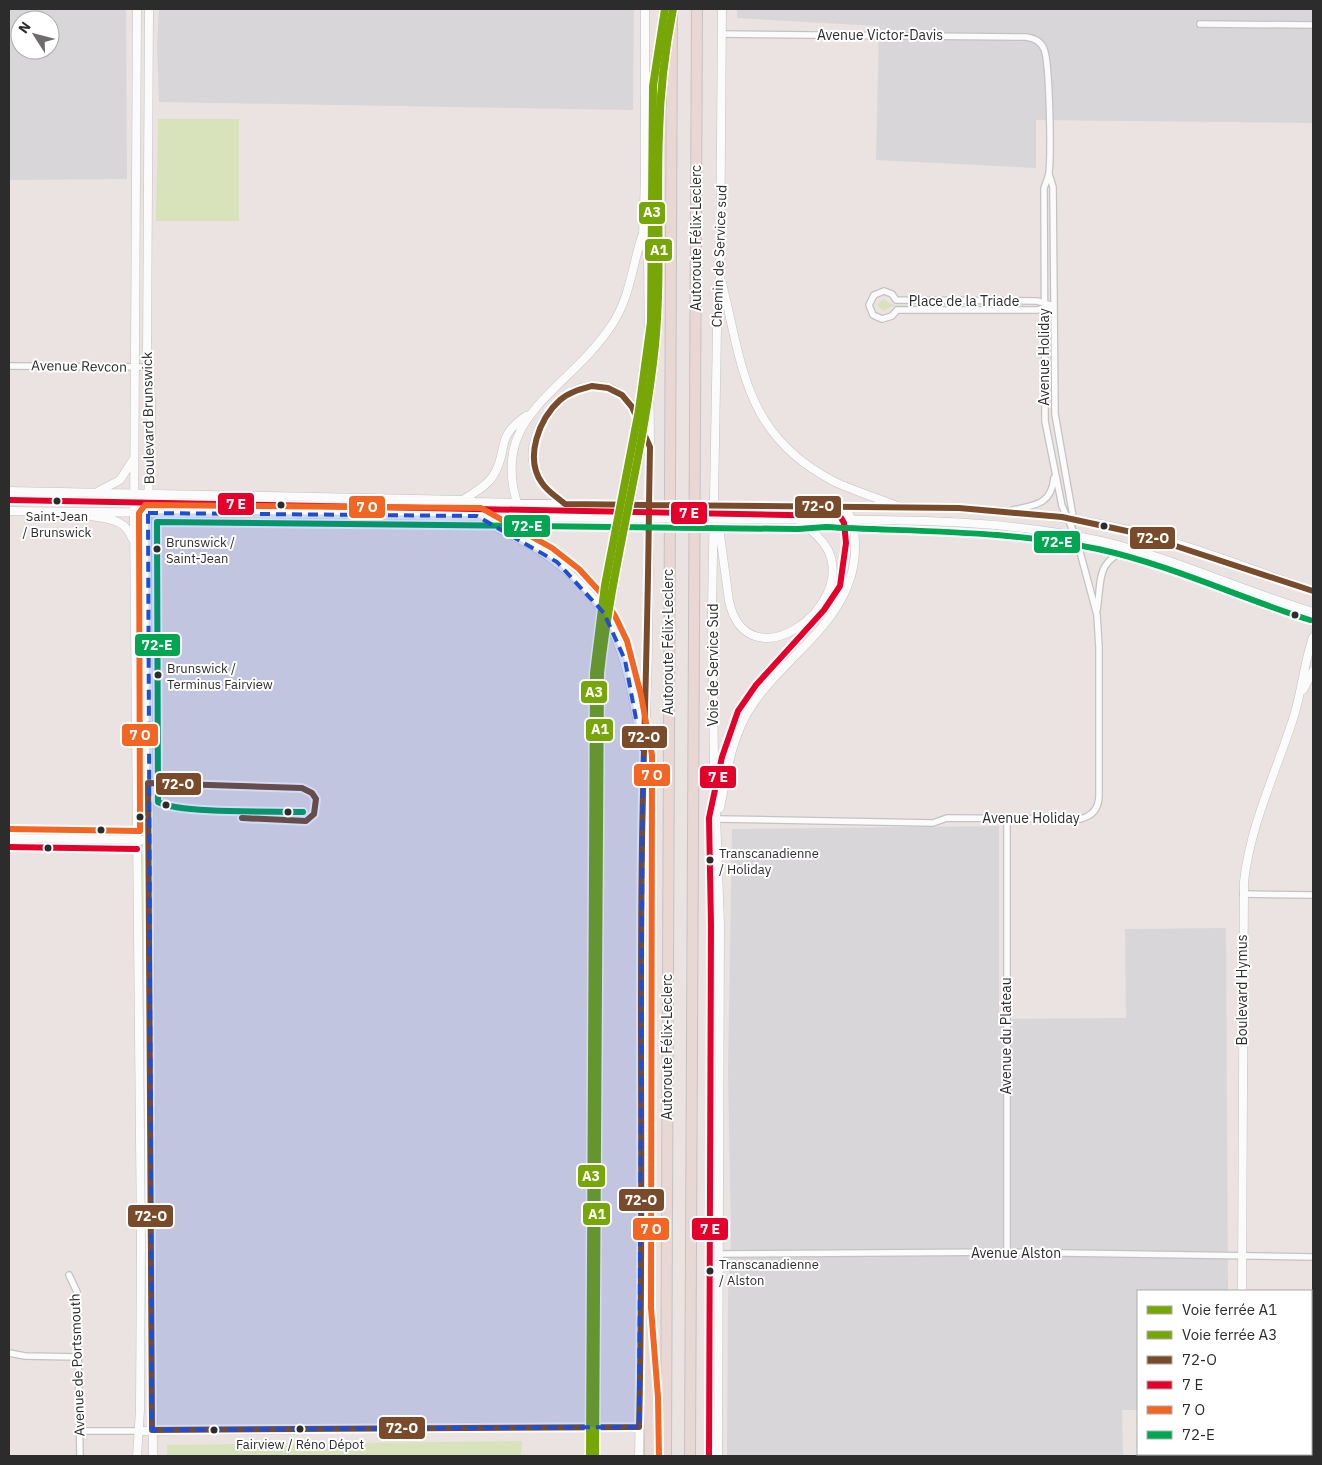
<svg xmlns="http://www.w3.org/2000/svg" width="1322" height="1465" font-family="'IBM Plex Sans',sans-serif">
<rect width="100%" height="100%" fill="#eae3e2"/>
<path fill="#d8d6d9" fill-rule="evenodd" d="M9,9H126L127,179L9,180ZM20,20H50V50H20Z
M159,9H634L633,110L159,102L157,48Z
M737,9H1313V123L1036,120V168L876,160L879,26L737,18Z
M999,826V1019L1126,1018L1125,929L1226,928L1228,1291H1138V1410H1122L1123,1456H727L728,1296L731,1235L728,1072L732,829Z"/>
<path fill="#d8e3bb" d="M158,119H239V221H156Z
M883,299L893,305L953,306H892L883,311L877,305Z
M142,854H144V1051L143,1050Z
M144,1079L146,1314L145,1315L143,1081Z
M522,1441L521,1456H167V1445Z"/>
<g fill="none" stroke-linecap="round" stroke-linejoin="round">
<defs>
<path id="street" d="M1200,24L1313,25
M1049,174L1053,187L1055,414L1074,522
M884,291L892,294L896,300L1037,301L1054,306L1037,310H897L892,316L882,319L873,315L869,305L874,295Z
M9,366L149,367
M1009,511C1032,505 1051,507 1054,478
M1097,610C1102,579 1095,562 1129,549
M718,819L933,823L947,818L1080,819C1093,816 1099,808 1099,795V647L1097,615L1076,537L1062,506L1045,421L1044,188C1046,183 1048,178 1049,173C1051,155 1050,63 1044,49C1041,41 1033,38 1026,37L722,34
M1007,819V1252
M1243,894L1313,895
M719,1254L1007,1252L1313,1257
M69,1275L77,1292L80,1456
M1311,1340H1313
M9,1353L25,1356L78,1357
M1311,1372H1313
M79,1431H138
M1311,1449H1313
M1285,1456L1289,1454"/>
<path id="secondary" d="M149,9L147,357C156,413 148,471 147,528L153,1456
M722,283C743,368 745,435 833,481C853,491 876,497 897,506
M9,491L463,500L475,502L614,505
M99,491L120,480L133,460
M463,500C473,493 486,487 493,476C510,449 493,439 526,416
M9,501L31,493
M565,504C552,493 538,484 534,466C523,423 582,360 623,396C637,408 642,426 648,443
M749,506C862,507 977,503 1089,522C1163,534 1242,566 1313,591
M9,511L614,518
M91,516C109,519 125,519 132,538
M477,516C497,530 520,538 540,551C620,603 626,660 642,746
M522,517C482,417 565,395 611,326C630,299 632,266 642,236
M743,519C859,521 987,515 1101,541C1174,558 1242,591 1313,612
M718,520L729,601C747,684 856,609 828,550C821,537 809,529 798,520
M1303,690L1313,671
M720,808C727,774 731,737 751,707C786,653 856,618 855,546C855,530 853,520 845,507
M9,838L142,840
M1242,1291L1244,882C1250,825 1277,770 1294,716C1302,690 1304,663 1313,637
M642,1313V843L648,651L650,447L648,257L643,234L645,178V9
M138,1431L639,1427
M137,1456L140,1410L141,1240L134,521L137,9
M639,1456L641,1345
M718,1456L720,925L714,760L712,610L717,330L720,277L722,9
M1242,1456V1454"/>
<path id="highway" d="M642,1308L649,1398L650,1456
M666,1456L672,9
M690,1456L697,9"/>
</defs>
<use href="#street" stroke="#c4c2c3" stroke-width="8"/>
<use href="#secondary" stroke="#c4c2c3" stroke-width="9"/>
<use href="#highway" stroke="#c6c2c2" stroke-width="12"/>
<use href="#street" stroke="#fcfbfb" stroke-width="5.5"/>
<use href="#secondary" stroke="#fcfbfb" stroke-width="8"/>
<use href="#highway" stroke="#e9d7d4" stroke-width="10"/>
<defs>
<path id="secondary-bridge" d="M614,505L749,506
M614,518L743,519"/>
</defs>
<use href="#secondary-bridge" stroke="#c4c2c3" stroke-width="9" stroke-linecap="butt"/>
<use href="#secondary-bridge" stroke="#fcfbfb" stroke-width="8"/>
<defs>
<path id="bus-1" d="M592,386L608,388L622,395L632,407L650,447L649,505L565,504C558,498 547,491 542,483C524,458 539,419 560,400C569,392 581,389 592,386Z
M649,505L959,508L1062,517L1136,533L1313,591
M242,818L306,821L314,814L316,799L312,793L302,788L148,783L152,1430L639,1427C644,1232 639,1038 642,843C644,731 648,618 649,505"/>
<path id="bus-2" d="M9,500C286,504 563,512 840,516L844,523L846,543L840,586L824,610L756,685L738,711L722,757L709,818L711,925L709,1456
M9,847L137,849"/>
<path id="bus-3" d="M9,829L140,831L139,513L145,505L481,508L552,548L579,569L600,592L615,616L627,641L641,695L652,755L651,1308L658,1397L659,1456"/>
<path id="bus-4" d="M303,812C273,811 181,814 158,802L157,522L798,529L826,527C917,532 1009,530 1098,549C1171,565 1240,598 1310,620"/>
</defs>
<use href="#bus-1" stroke="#fff" stroke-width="10"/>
<use href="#bus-2" stroke="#fff" stroke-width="10"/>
<use href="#bus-3" stroke="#fff" stroke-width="10"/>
<use href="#bus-4" stroke="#fff" stroke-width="10"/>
<use href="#bus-1" stroke="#7a4b2a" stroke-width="6"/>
<use href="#bus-2" stroke="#e4002b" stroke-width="6"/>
<use href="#bus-3" stroke="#f26522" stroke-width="6"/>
<use href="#bus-4" stroke="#00a651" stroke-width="6"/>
<defs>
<path id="rail-1" d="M595,1456L600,673C612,562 644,455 655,345C662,274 656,203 659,133C660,91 665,50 673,9"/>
<path id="rail-2" d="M590,1456L594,673L605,585L639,410L651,322L653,86L665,9"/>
</defs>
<use href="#rail-1" stroke="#fff" stroke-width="11"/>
<use href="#rail-2" stroke="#fff" stroke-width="11"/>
<use href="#rail-1" stroke="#77a707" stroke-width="8"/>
<use href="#rail-2" stroke="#77a707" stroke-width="8"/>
</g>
<path fill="#1d4ed8" fill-opacity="0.2" stroke="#1d4ed8" stroke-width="4" stroke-dasharray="10 6" stroke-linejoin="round" d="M148,513L477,516L557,562L604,613L625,660L643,756L639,1427L152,1430Z"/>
<g fill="#2c2c2c" stroke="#fff" stroke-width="2">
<circle cx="57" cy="501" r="4.5"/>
<circle cx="281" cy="505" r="4.5"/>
<circle cx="1104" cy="526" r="4.5"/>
<circle cx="157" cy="549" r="4.5"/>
<circle cx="1295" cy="615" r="4.5"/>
<circle cx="158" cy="675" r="4.5"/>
<circle cx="166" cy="805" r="4.5"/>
<circle cx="288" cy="812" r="4.5"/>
<circle cx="140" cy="817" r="4.5"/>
<circle cx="101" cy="830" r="4.5"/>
<circle cx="48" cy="848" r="4.5"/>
<circle cx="710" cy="860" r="4.5"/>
<circle cx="710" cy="1271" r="4.5"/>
<circle cx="300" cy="1429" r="4.5"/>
<circle cx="214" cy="1430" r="4.5"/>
</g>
<g text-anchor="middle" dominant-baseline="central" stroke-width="4" stroke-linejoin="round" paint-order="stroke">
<g font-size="13" fill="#2c2c2c" stroke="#fff" text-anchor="start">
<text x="57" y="516" text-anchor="middle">Saint-Jean<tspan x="57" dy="16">/ Brunswick</tspan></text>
<text x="166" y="542">Brunswick /<tspan x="166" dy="16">Saint-Jean</tspan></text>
<text x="167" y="668">Brunswick /<tspan x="167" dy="16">Terminus Fairview</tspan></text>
<text x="719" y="853">Transcanadienne<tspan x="719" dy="16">/ Holiday</tspan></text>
<text x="719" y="1264">Transcanadienne<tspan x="719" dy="16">/ Alston</tspan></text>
<text x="300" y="1444" text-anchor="middle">Fairview / Réno Dépot</text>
</g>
<g font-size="14" fill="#2c2c2c" stroke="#fff">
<text x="880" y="35">Avenue Victor-Davis</text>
<text transform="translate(696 238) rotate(-90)">Autoroute Félix-Leclerc</text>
<text transform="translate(719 256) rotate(-88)">Chemin de Service sud</text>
<text x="964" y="301">Place de la Triade</text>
<text transform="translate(1044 357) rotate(-90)">Avenue Holiday</text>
<text transform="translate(79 366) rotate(1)">Avenue Revcon</text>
<text transform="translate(148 418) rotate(-91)">Boulevard Brunswick</text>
<text transform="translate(668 642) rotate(-90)">Autoroute Félix-Leclerc</text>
<text transform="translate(713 665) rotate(-90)">Voie de Service Sud</text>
<text x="1031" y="818">Avenue Holiday</text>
<text transform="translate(1242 990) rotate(-90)">Boulevard Hymus</text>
<text transform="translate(1006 1036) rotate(-90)">Avenue du Plateau</text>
<text transform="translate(667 1047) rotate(-90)">Autoroute Félix-Leclerc</text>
<text x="1016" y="1253">Avenue Alston</text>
<text transform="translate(77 1365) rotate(-92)">Avenue de Portsmouth</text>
</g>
</g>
<g stroke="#fff" stroke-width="2">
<rect x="638" y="201" width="28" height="24" rx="5" fill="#77a707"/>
<rect x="644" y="238" width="29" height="24" rx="5" fill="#77a707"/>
<rect x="217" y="492" width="38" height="24" rx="5" fill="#e4002b"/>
<rect x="794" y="495" width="48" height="24" rx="5" fill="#7a4b2a"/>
<rect x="348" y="495" width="38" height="24" rx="5" fill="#f26522"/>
<rect x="670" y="501" width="38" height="24" rx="5" fill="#e4002b"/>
<rect x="503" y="514" width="48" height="24" rx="5" fill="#00a651"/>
<rect x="1129" y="526" width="47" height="24" rx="5" fill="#7a4b2a"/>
<rect x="1033" y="530" width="48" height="24" rx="5" fill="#00a651"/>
<rect x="134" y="633" width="47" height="24" rx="5" fill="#00a651"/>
<rect x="580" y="680" width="28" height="24" rx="5" fill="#77a707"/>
<rect x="585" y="718" width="29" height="24" rx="5" fill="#77a707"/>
<rect x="121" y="723" width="38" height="24" rx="5" fill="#f26522"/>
<rect x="621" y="725" width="47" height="24" rx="5" fill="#7a4b2a"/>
<rect x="633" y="763" width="38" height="24" rx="5" fill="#f26522"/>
<rect x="699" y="765" width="38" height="24" rx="5" fill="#e4002b"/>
<rect x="155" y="772" width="47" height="24" rx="5" fill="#7a4b2a"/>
<rect x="577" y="1164" width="29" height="24" rx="5" fill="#77a707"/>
<rect x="618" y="1188" width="47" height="24" rx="5" fill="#7a4b2a"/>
<rect x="582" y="1202" width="29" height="24" rx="5" fill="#77a707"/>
<rect x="127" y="1204" width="47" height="24" rx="5" fill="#7a4b2a"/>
<rect x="632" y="1217" width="38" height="24" rx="5" fill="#f26522"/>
<rect x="691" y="1217" width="38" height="24" rx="5" fill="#e4002b"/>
<rect x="378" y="1416" width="48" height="24" rx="5" fill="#7a4b2a"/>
</g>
<g font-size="14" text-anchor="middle" font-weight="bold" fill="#fff">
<text x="652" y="217">A3</text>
<text x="659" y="255">A1</text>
<text x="236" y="509">7 E</text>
<text x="818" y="511">72-O</text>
<text x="367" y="512">7 O</text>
<text x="689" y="518">7 E</text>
<text x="527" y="531">72-E</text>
<text x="1153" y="543">72-O</text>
<text x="1057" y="547">72-E</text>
<text x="157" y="650">72-E</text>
<text x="594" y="697">A3</text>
<text x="600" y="734">A1</text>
<text x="140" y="740">7 O</text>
<text x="644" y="742">72-O</text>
<text x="652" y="780">7 O</text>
<text x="718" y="782">7 E</text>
<text x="178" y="789">72-O</text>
<text x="591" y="1181">A3</text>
<text x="641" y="1205">72-O</text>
<text x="597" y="1219">A1</text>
<text x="151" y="1221">72-O</text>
<text x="651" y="1234">7 O</text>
<text x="710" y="1234">7 E</text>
<text x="402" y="1433">72-O</text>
</g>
<rect width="1322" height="1465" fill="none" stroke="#2c2c2c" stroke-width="20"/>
<rect x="1137" y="1290" width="175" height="165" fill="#ffffff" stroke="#ababab"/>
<rect x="1147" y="1306" width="25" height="8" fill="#77a707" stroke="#ababab"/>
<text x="1182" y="1315" font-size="15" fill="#2c2c2c">Voie ferrée A1</text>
<rect x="1147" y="1331" width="25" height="8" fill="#77a707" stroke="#ababab"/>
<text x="1182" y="1340" font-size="15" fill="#2c2c2c">Voie ferrée A3</text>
<rect x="1147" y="1356" width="25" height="8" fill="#7a4b2a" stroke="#ababab"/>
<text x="1182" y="1365" font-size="15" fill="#2c2c2c">72-O</text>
<rect x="1147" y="1381" width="25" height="8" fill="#e4002b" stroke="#ababab"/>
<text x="1182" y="1390" font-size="15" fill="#2c2c2c">7 E</text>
<rect x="1147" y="1406" width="25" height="8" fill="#f26522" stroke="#ababab"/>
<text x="1182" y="1415" font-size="15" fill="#2c2c2c">7 O</text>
<rect x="1147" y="1431" width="25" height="8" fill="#00a651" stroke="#ababab"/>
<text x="1182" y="1440" font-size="15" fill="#2c2c2c">72-E</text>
<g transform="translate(35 35) rotate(306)"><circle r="24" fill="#ffffff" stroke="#ababab"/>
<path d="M0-4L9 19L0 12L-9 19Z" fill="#6e6c6c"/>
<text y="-8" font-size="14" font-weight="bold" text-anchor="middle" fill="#2c2c2c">N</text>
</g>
</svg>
